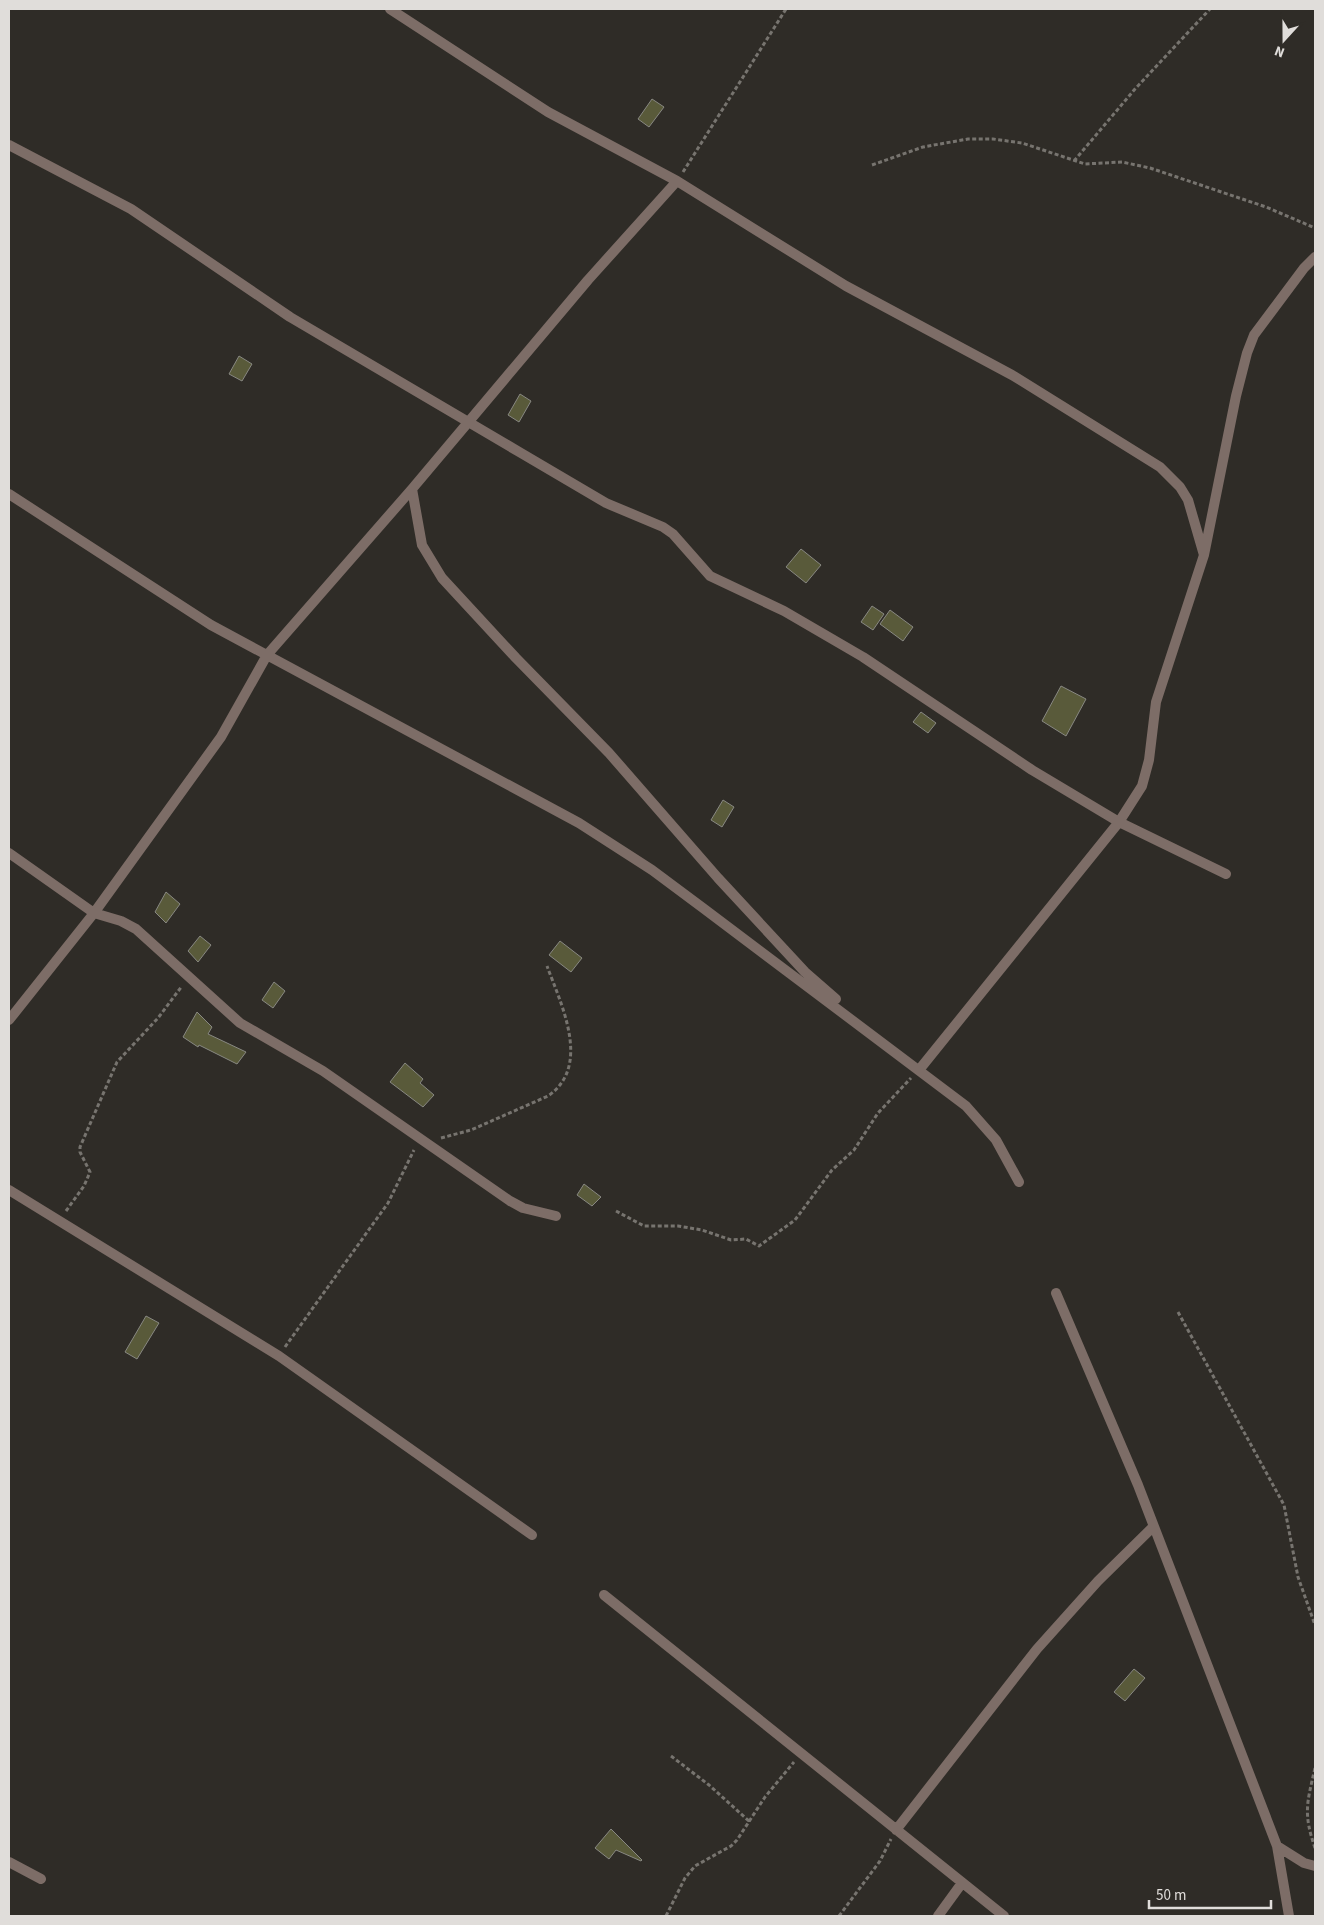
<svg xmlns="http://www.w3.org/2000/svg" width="1324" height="1925" font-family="'Source Sans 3',sans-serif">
<rect width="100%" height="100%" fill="#2f2c27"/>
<path fill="#595a3a" stroke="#888882" d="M652,99L664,107L649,127L638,119Z
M239,356L252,364L242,381L229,374Z
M520,394L531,401L519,422L508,415Z
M801,549L821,565L806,583L786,567Z
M872,606L884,614L873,630L861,622Z
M890,610L913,627L903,641L880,624Z
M1061,686L1086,699L1066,736L1042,721Z
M921,712L936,723L928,733L913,722Z
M723,800L734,807L722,827L711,820Z
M166,892L180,904L166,923L155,912Z
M200,936L211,945L198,962L188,951Z
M560,941L582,958L571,972L549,955Z
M274,982L285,991L273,1008L262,1000Z
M197,1012L212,1027L208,1034L246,1052L237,1064L199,1045L198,1047L183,1037Z
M405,1063L423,1079L420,1083L434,1095L423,1107L390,1082Z
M584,1184L601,1197L592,1206L577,1195Z
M146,1316L159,1323L137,1359L125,1352Z
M1134,1669L1145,1678L1125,1701L1114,1692Z
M611,1829L642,1860L641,1861L616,1850L609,1859L595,1848Z"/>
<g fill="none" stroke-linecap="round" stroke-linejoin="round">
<path stroke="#77746f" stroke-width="3" stroke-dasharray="4 2.5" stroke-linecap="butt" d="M1074,161L1135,89L1210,9
M872,165L923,147L968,139H993L1022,143L1085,164L1122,162L1150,168L1266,207L1315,228
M683,172L786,9
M441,1138L471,1130L548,1096C592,1066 561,1004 547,966
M66,1211L84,1186L90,1172L80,1152V1147L117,1062L158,1018L182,986
M616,1211L644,1226H678L702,1230L731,1240L746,1239L759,1246L795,1220L832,1170L854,1150L878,1113L911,1078
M1178,1312L1284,1505L1298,1577L1315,1625
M285,1347L388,1203L414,1150
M671,1756L709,1785L750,1822
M1315,1768C1307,1803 1303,1813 1315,1848
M666,1916L685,1878L695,1866L731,1846L737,1840L765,1797L794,1762
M839,1916L880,1861L891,1839"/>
<path stroke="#7d6d67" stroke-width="10" d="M390,9L548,112L677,181L846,286L1012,375L1160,467L1180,487L1188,500L1204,555
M9,145L131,209L290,317L521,453L606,503L663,527L673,534L710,576L784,611L863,657L1032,770L1119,822L1226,874
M412,489L422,545L442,578L516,658L609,753L718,878L805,972L836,999
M9,494L211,625L579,823L652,870L703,908L966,1106L996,1140L1019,1182
M9,853L94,913L121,921L136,929L240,1023L323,1071L510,1201L523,1208L556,1216
M9,1020L94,913L221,737L267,655L412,489L588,280L677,181
M919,1070L1119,822L1142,786L1149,760L1156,702L1204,555L1236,396L1247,353L1254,335L1304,268L1315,257
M9,1190L279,1356L532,1535
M1056,1293L1138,1485L1277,1846L1289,1916
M604,1595L1004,1916
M896,1830L1037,1649L1098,1581L1153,1527
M1277,1846L1304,1863L1315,1866
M9,1862L41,1879
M938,1916L962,1883"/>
</g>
<rect width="1324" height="1925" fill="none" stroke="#e0ddda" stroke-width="20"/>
<g transform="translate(1284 40) rotate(201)" stroke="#2f2c27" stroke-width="4" paint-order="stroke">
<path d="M0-4L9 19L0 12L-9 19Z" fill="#e0ddda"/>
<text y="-8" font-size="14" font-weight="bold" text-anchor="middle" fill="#e0ddda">N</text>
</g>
<path d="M1149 1900v8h122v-8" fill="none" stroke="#e0ddda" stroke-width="2.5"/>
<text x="1156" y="1900" font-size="15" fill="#e0ddda" stroke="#2f2c27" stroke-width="4" paint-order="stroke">50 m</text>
</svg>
